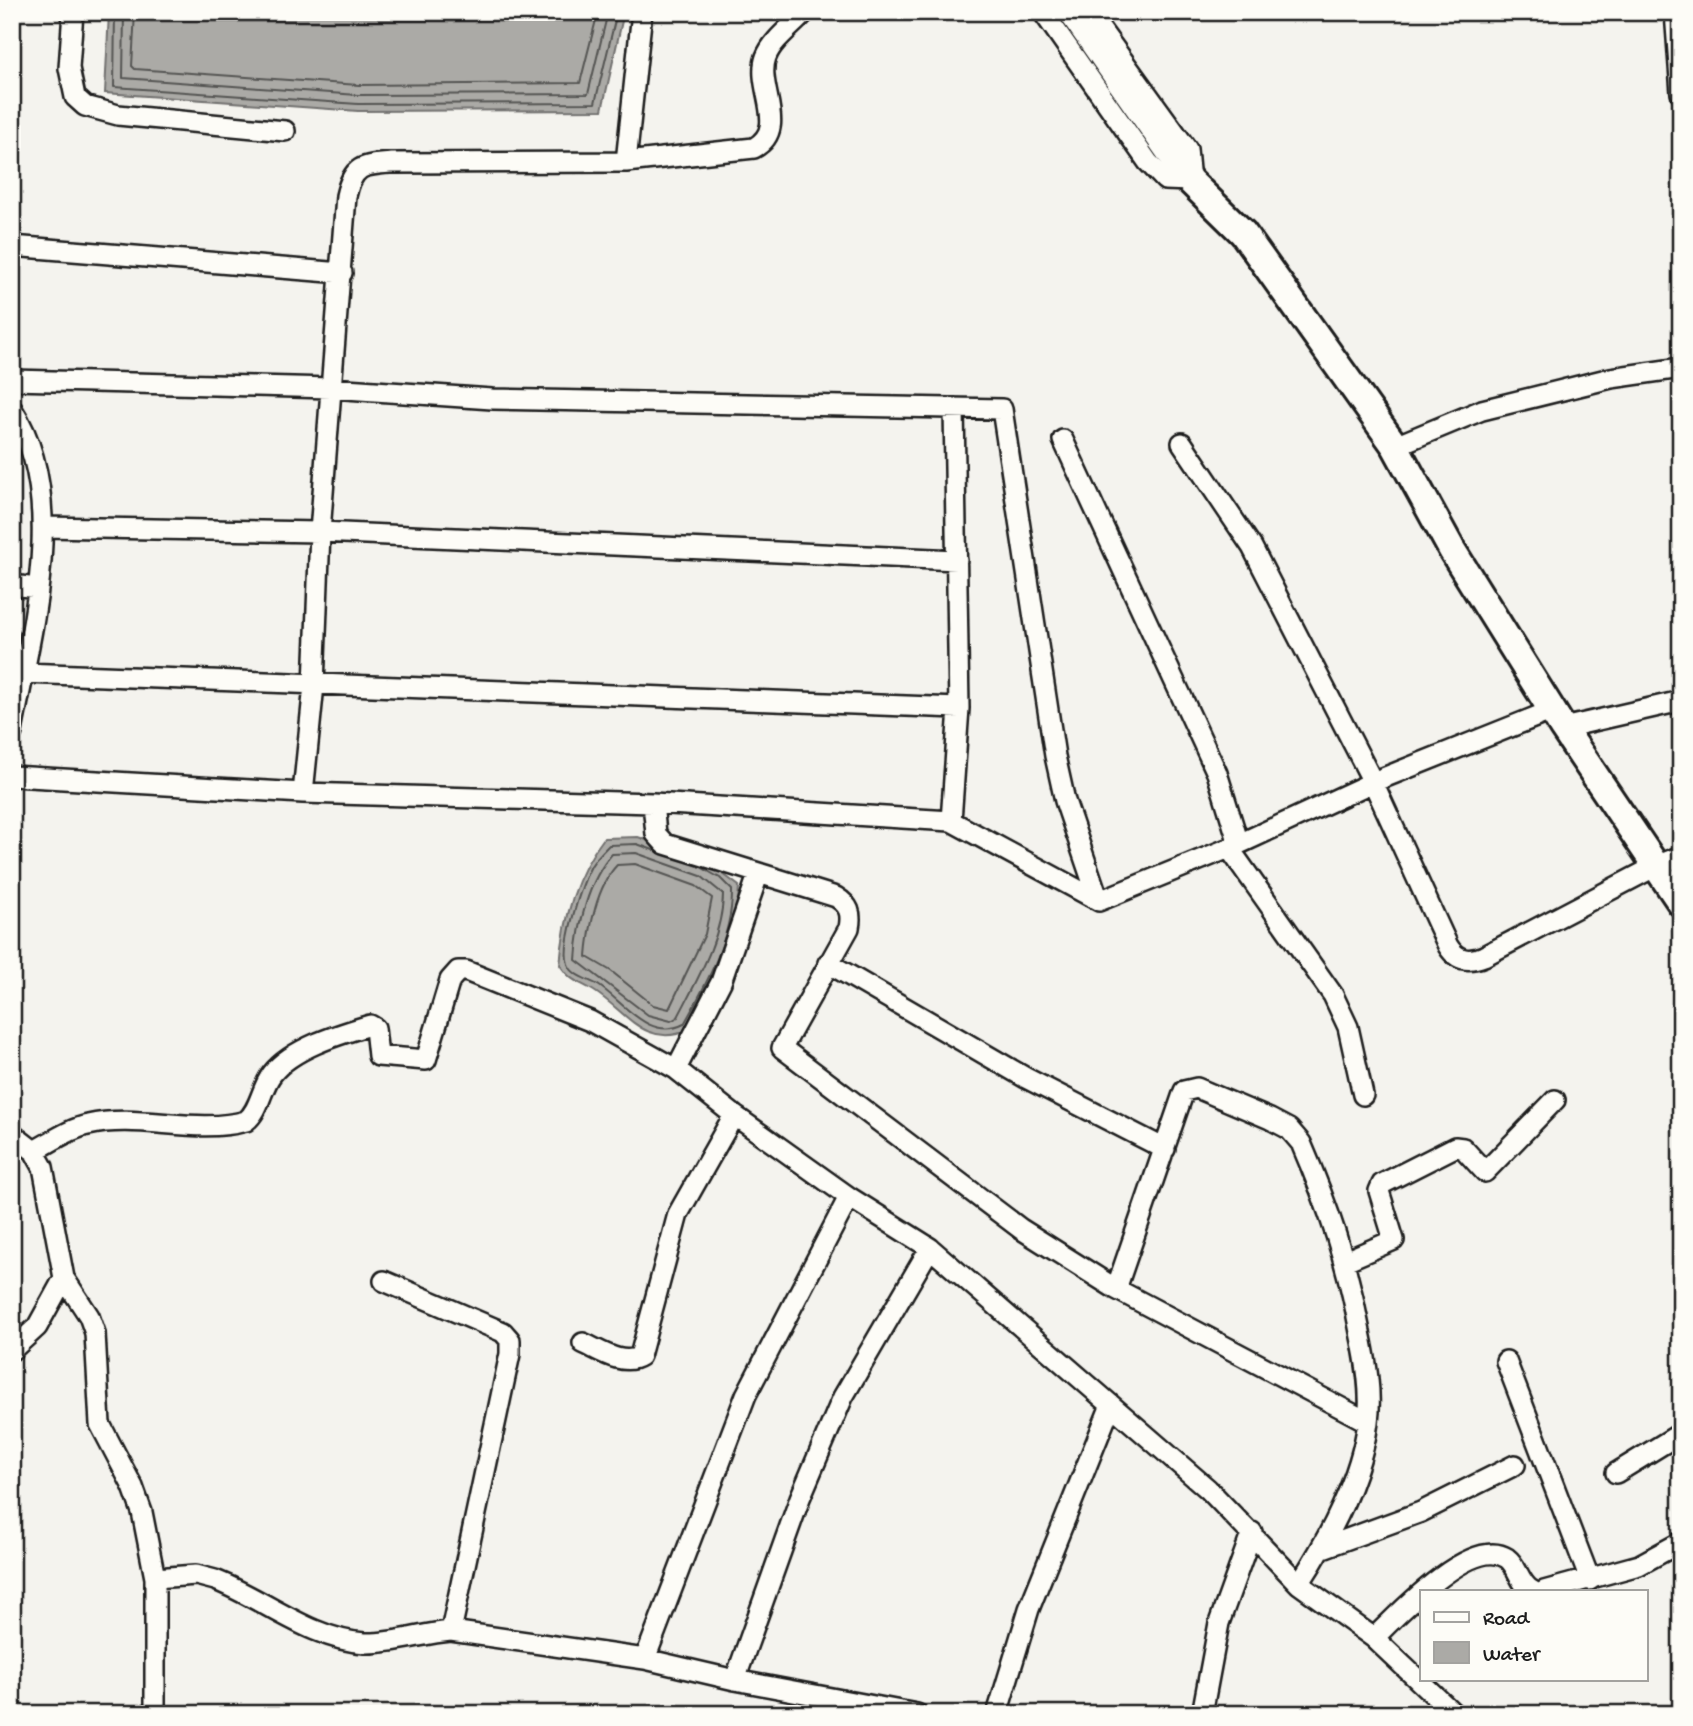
<svg xmlns="http://www.w3.org/2000/svg" width="1693" height="1726" font-family="'Gochi Hand',sans-serif">
<rect width="100%" height="100%" fill="#f4f3ee"/>
<filter id="ink" filterUnits="userSpaceOnUse"><feTurbulence type="fractalNoise" baseFrequency=".0143" numOctaves="2"/><feDisplacementMap in="SourceGraphic" scale="14" xChannelSelector="R" yChannelSelector="G"/><feConvolveMatrix kernelMatrix="1 2 1 2 8 2 1 2 1" color-interpolation-filters="sRGB"/></filter>
<g filter="url(#ink)">
<path fill="#abaaa6" stroke="#72716f" stroke-width="2" d="M109,12H624L602,110L358,111L105,93Z
M638,837L707,862L739,886C738,938 710,984 689,1030C645,1049 627,1012 594,991C578,981 571,982 560,965C564,919 575,875 604,838Z"/>
<g fill="none" stroke-linecap="round" stroke-linejoin="round">
<path stroke="#555553" stroke-width="2" d="M115,12L114,87L358,104L595,103L617,12
M124,12L123,78L358,95L588,94L608,12
M135,12L132,66L135,69L359,85L580,83L598,12
M656,851L637,844L609,845C603,851 595,859 591,866C582,883 561,945 568,964C572,976 588,979 598,985C624,1002 649,1042 684,1024C706,985 733,936 732,890L720,878L699,866
M636,853L701,876L723,894C723,936 697,980 678,1017L671,1021L648,1015L576,960C578,925 588,881 612,854Z
M635,864L696,886L712,898L705,934L669,1009L653,1005L611,971L587,957C589,928 597,886 617,865Z"/>
<defs>
<path id="street" d="M73,12L69,68L75,97L85,106L118,115L285,131
M1043,12L1148,162L1165,180L1190,181L1187,149L1088,12
M1675,12L1681,93
M626,162L642,12
M12,246L342,273
M12,380L331,388L492,399L1002,409L1055,756L1065,801L1099,901
M12,409C70,499 30,634 12,732
M1063,440L1217,773L1239,844
M1182,443L1252,547L1373,782L1448,946C1457,961 1469,962 1484,956L1658,865L1681,856
M1395,446L1482,410L1611,378L1681,368
M43,527L320,532L957,560
M12,585L37,588
M23,673L959,708
M1563,728L1681,701
M12,776L303,793L653,803L951,821L1099,901L1239,844L1373,782L1553,710
M303,793L314,685L320,532L346,196C353,165 363,165 392,163L626,162L754,148C790,128 755,87 766,57C773,39 793,26 805,12
M653,803L656,834L665,844L836,897C849,905 852,913 849,928L782,1048L1021,1229L1116,1289L1368,1422
M951,821L959,708L954,408
M1229,848L1333,995L1348,1027L1363,1095
M828,963L1026,1078L1165,1149
M676,1069L721,982L758,875
M12,1134L34,1151L43,1167L64,1278L89,1316L95,1333L100,1424L133,1487L142,1512L155,1578V1714
M34,1151C51,1142 69,1129 88,1125C139,1113 195,1135 246,1121C260,1110 261,1088 272,1074C292,1048 340,1034 370,1025L375,1028L378,1056L426,1060L450,980L458,971H466L590,1021L676,1069L734,1115L849,1197L930,1248L1208,1489L1299,1584L1374,1638L1454,1714
M1345,1261L1394,1240L1379,1191L1382,1184L1455,1147L1463,1148L1485,1172L1555,1100
M384,1281L503,1332L510,1340V1354L451,1631
M1116,1289L1184,1091L1197,1088L1270,1119L1289,1129L1301,1143C1329,1208 1347,1262 1360,1332C1366,1360 1372,1393 1368,1422C1361,1477 1329,1538 1299,1584
M583,1343C599,1350 623,1367 640,1356L678,1214L734,1115
M12,1350L37,1327L64,1278
M1506,1361L1590,1580
M1616,1473L1681,1433
M1323,1548L1421,1512L1515,1465
M155,1578L196,1575L215,1580C264,1599 312,1640 365,1643C394,1644 423,1633 451,1631L645,1659L735,1680L917,1714
M1544,1591L1639,1565L1681,1542
M1374,1638C1396,1616 1472,1535 1507,1558C1519,1567 1519,1585 1533,1591
M645,1659L746,1395L849,1197
M735,1680L800,1498L843,1397L930,1248
M997,1714L1029,1609L1111,1405
M1202,1714L1219,1623L1252,1532"/>
<path id="secondary" d="M1072,12L1190,181L1243,233L1395,446L1452,550L1563,728L1681,903"/>
</defs>
<use href="#street" stroke="#1c1c1c" stroke-width="24"/>
<use href="#secondary" stroke="#1c1c1c" stroke-width="32"/>
<use href="#street" stroke="#fdfcf7" stroke-width="19"/>
<use href="#secondary" stroke="#fdfcf7" stroke-width="26"/>
</g>
</g>
<rect width="1693" height="1726" fill="none" stroke="#fdfcf7" stroke-width="42"/>
<rect x="21" y="21" width="1651" height="1684" fill="none" stroke="#1c1c1c" stroke-width="2.5" filter="url(#ink)"/>
<rect x="1420" y="1590" width="228" height="91" fill="#fdfcf7" stroke="#a3a29f" stroke-width="2"/>
<rect x="1434" y="1612" width="35" height="10" fill="#fdfcf7" stroke="#a3a29f" stroke-width="2"/>
<text x="1483" y="1624" font-size="21" fill="#1c1c1c">Road</text>
<rect x="1434" y="1642" width="35" height="21" fill="#abaaa6" stroke="#a3a29f" stroke-width="2"/>
<text x="1483" y="1660" font-size="21" fill="#1c1c1c">Water</text>
</svg>
